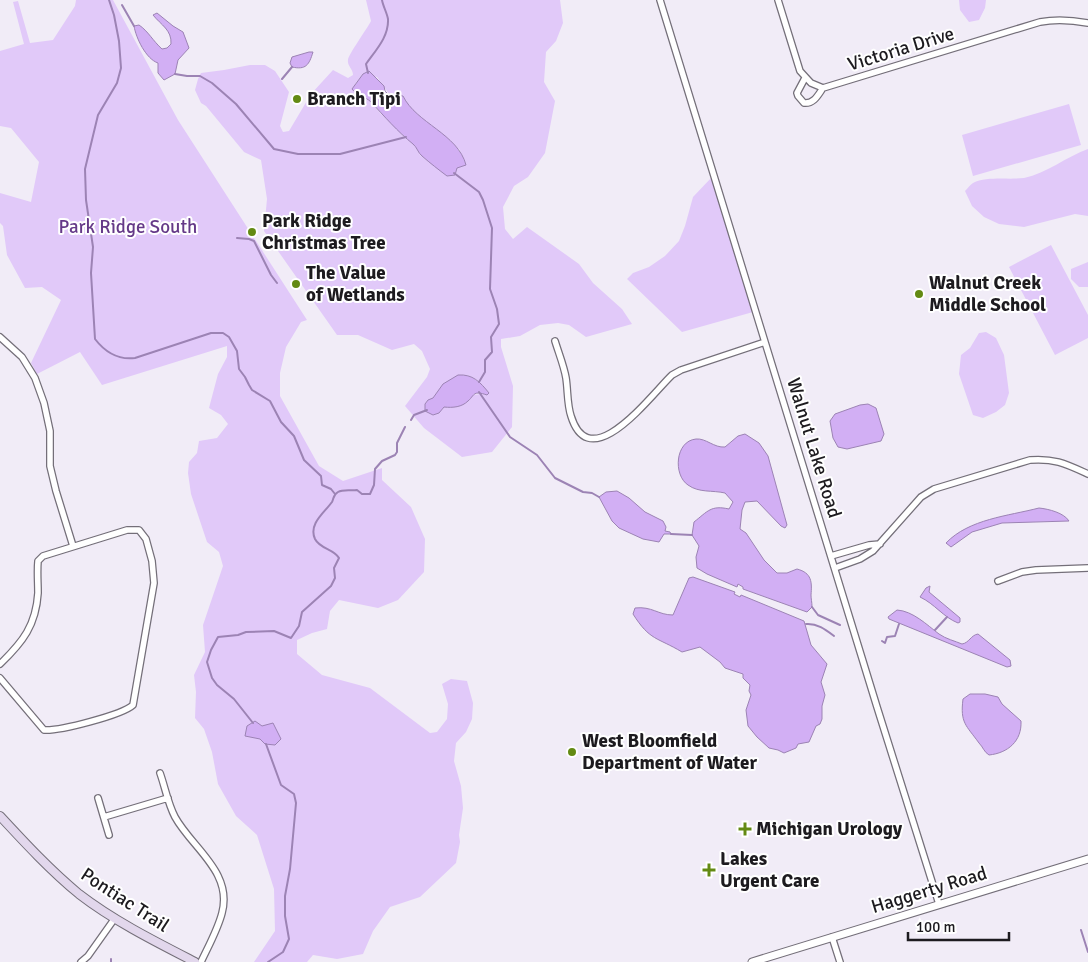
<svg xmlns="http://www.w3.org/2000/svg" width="1088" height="962" font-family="Signika,sans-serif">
<rect width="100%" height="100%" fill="#f1ecf7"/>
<path fill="#e1c9f9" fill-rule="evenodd" d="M76,0H113L178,120L307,320L301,322L286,347L280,373V396L319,466L343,481L382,468V480L411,507L425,539L424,572L398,600L378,608L339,600L330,611L327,629L312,633L297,640V654L322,675L370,688L430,733L437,732L447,719L448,704L442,684L451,679L467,681L473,703L472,719L466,732L456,743L454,761L461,786L463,808L459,835L460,842L456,863L420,897L390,907L373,931L363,954L337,959L313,955L307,962H254L275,931L274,889L257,835L236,816L218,784L212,752L204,729L195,718L196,692L194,675L205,652L203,625L223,566L219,552L207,542L191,494L188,473L189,462L197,453L199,441L217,438L228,424L221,415L209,408L218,374L227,357V346L102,385L80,352L37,374L31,363L61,300L42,287L25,288L7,255L3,226L0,223V193L31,202L39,162L11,128L0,126V51L24,44L13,2L18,1L30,43L53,40L75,6Z
M366,0H560L563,23L556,41L546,52L544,82L555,101L545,153L528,177L514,186L503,207L505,229L513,239L527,227L579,264L593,283L622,309L632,324L586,337L569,325L558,323L540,325L520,336L501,339V347L513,386L512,427L492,452L462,457L424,428L405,406L427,377L430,369L422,351L414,344L392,350L358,335H337L264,231L267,199L261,160L244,152L206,106L201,103L195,90L198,79L201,73L224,70L250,65H265L275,71L289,92L280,126L283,132L289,131L311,94L333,70L348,78L353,75C353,69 347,66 348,60C348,55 367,29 371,21ZM363,74L377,77L389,94L403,96L409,107L460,150L463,166L456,168L428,161L420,155L415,144L404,137L395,125L381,114L370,101L362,96L355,84ZM467,375L477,380L489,393L473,395C466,404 456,408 444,407L439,413L433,415L425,411V404L428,400L433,399L440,388Z
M959,0H986L985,8L979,20L969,22L960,10Z
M1069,104L1081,145L973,176L962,135Z
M1088,149V216L1075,214L1024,227L999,224L984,217L972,206L965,191C967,189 970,185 973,183C987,176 1008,180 1024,178C1047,173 1066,157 1088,149Z
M712,177L753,312L682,332L627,279L633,273L649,267L665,256L679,241L685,226L693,197Z
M1051,245L1088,315V338L1055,355L1009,267Z
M1088,262V287H1079L1071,279V269Z
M986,332L996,338L1004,355L1009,393L1005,405L996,412L983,418L973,415L959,374L961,355L970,348L979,333Z"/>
<path fill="#d2aff4" stroke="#9c83b4" d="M157,13L173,26L183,32L189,48L178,60L175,74L164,80L158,73V63C146,59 136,38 134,26L139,25C148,31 153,41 162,49L167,48L171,44C172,30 161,25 153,15Z
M309,52H313C309,65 306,70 292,67L290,63L292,57Z
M369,71L384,86L385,91L388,94L403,96C416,123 458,134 466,165L457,168L455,175L447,176C439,170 430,163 422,156C418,153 417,147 413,144C398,132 384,116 371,102C365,96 357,96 352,89L363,74Z
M458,375C473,374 480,382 489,393L487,395C484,394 481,393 478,393C473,393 472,398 468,401C462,407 453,408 444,407L439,413L433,415L425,411V404L428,400L433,398L443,384Z
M868,404L876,408L884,434L881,441L847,449L838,447L833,438L830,421L835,414L860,405Z
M745,434L759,443L768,456L787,525L785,528L781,526L757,501L745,502L742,510L740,529L746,533L764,560L777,573H787L797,569C812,573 812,582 811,595C811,599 812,602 812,607L807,612L743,589V587L738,584L737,587L707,574L697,568L696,557L699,546L692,535L694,522C708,511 711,505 729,509L733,502L725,493C712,490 699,493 688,485C673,475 675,441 696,439C706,438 714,448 725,447L738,436Z
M617,491L629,498L645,512L663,521L666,527L665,531L670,532L671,534H664L659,542L643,539L619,528L612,521L599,497L606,492Z
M1039,508C1049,509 1064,513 1069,521L1002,523L972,532L951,547L946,543C969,519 1008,516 1039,508Z
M693,577L735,592L734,594L740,597L741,595L804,621L811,645L827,664L821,682L825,695L822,706V719L820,724L816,726L809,742L798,744L796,748L784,753L778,750L769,748L757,737L748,726L746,710L751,695L749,691L750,685L743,678V674L725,668L720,662L700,647L682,652C657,637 650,641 633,614L635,608C652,606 658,615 673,615L689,578Z
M930,586L929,592L960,618V622L958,623C943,617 935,604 920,597L926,588Z
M897,610C913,611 927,625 939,634C946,639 955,641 962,644C969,643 971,635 978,634L1010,660L1011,666L1007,667L889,619L888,617Z
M970,694H985L998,697L1002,704L1021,721C1022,741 1008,753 989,755C984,752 983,747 979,743C966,725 960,723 963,699Z
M255,721L262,726L273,723L281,739L275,745L265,744L260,739L245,736L247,726Z"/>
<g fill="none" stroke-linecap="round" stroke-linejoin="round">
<path stroke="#9c83b4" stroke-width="2" d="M109,0L114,15L119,41L121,68L117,83L98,115L85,169L86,200L93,247L91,273L95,339C105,352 119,360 135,358L211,333H223L229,337L237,351L239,369L245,377L249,385L252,390L270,401L281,422L294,436L304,460L321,476L322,485L331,489L335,494
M122,5L134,26
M368,73L366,64C375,51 389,37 388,19C387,13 383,6 382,0
M175,74L187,76H200L212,83L236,104L274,149L298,154H340L406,137
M282,79L292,67
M454,173L479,192L483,200L492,228L490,289L497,309L499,324L491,337L492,352L485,360V372L479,382
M237,238L249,239L254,241L271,275L277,283
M479,392L510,437L537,455L555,478L583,492L592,493L599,497
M411,420L414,415L427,410
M671,534L692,535
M812,607L818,615L840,625
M806,624C817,623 826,630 834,636
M935,630L947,617
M882,641L885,643L887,637L895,636L899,624
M253,723L234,699L217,685L212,678L207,662L211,650L218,637L238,635L246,632L274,631L291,638L299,626L302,612L331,586L335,578L334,568L339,558C334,549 320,549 315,539C308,524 325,512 332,502C334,498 333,495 338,492C343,489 351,491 357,490L362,494H370L374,485L375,469L382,461L395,455L397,452V443L405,427
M266,744L281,785L294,794L296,803L290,869L285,896V916L289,939L283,952L268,962
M1081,930L1088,952
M111,959V962"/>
<defs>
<path id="minor" d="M660,0L877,707L939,904
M778,0L800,71L811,83L823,88L1040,22C1057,19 1071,20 1088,23
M805,78L797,93L798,96L804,103C814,104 818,95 823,88
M0,337L22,357L35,378L44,403L50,431V466L56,491L73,546
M555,341C559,354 564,366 566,378C568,391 567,404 571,416C590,478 651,395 672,375L681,370L765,342
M831,556L869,545L880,544
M835,568L860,559L873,551L921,497L934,489L1030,460C1054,458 1066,464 1088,474
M998,581L1022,572L1036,570L1088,568
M0,664C23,642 36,625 38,593C38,582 37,572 38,561L43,556L127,530H139L146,539L152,561L154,583L133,705C122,715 60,731 44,730L0,678
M160,773C165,787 168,804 175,817C192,848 233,872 222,913C218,929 208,947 201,962
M98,798L109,835
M104,817L168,798
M832,937L840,962
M81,962L88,956L115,918"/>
<path id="tertiary" d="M752,962L1088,859"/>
<path id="secondary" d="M0,816C25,843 50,870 79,894C114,921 156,942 195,962"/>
</defs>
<use href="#minor" stroke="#746f79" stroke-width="8"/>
<use href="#tertiary" stroke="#746f79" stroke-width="9"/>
<use href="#secondary" stroke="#746f79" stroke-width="10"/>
<use href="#minor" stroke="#fff" stroke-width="5.5"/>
<use href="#tertiary" stroke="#fff" stroke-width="7"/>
<use href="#secondary" stroke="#e2d7ec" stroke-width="8"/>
</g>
<g fill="#638a13" stroke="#fff" stroke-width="2">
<circle cx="297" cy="99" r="5"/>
<circle cx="252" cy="232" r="5"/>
<circle cx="296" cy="284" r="5"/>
<circle cx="919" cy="294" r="5"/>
<circle cx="572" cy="752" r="5"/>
<path d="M742.5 821.5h5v5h5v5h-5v5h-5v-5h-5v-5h5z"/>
<path d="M706.5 862.5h5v5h5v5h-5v5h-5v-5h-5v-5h5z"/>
</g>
<g text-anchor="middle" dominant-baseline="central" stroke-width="4" stroke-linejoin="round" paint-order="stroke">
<g font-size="19" fill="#1d1b1f" stroke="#fff">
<text transform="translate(901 49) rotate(-17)">Victoria Drive</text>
<text transform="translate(814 448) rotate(73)">Walnut Lake Road</text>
<text transform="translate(929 890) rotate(-17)">Haggerty Road</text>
<text transform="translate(125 900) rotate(33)">Pontiac Trail</text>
</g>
<g font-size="19" font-weight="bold" fill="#1d1b1f" stroke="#fff" text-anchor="start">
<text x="307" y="99">Branch Tipi</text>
<text x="262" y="221">Park Ridge<tspan x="262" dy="22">Christmas Tree</tspan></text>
<text x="306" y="273">The Value<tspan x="306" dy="22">of Wetlands</tspan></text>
<text x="929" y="283">Walnut Creek<tspan x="929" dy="22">Middle School</tspan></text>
<text x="582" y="741">West Bloomfield<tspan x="582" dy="22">Department of Water</tspan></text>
<text x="756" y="829">Michigan Urology</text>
<text x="720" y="859">Lakes<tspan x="720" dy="22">Urgent Care</tspan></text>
</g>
<g font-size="19" fill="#653988" stroke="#fff">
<text x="128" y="227">Park Ridge South</text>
</g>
</g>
<path d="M908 932v8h101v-8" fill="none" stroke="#1d1b1f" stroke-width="2.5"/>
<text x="916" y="932" font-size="15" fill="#1d1b1f" stroke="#ffffff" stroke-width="4" paint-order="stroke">100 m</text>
</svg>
